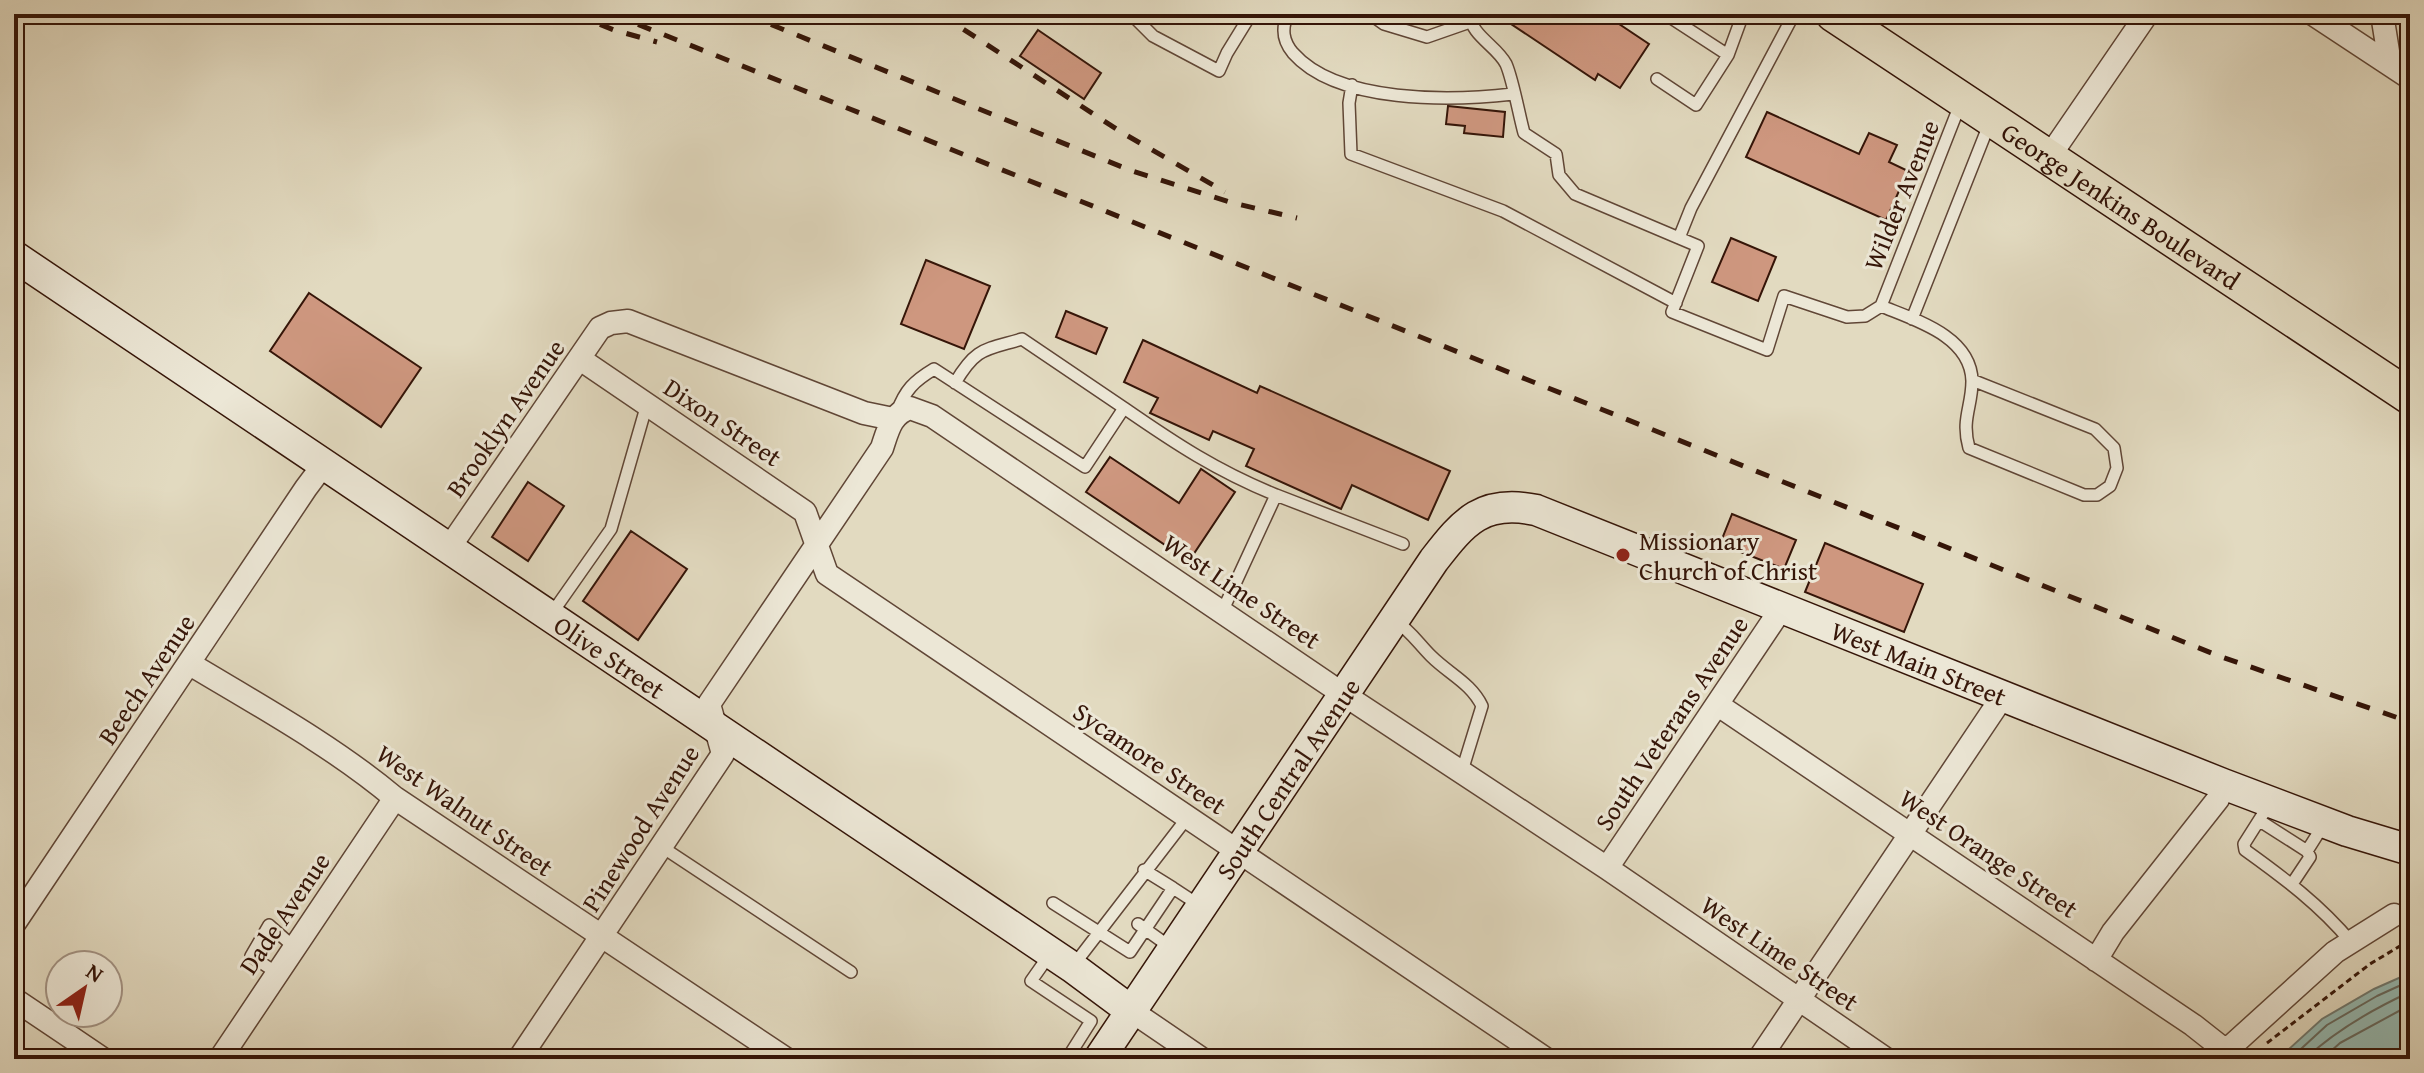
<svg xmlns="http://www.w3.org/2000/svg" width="2424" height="1073" font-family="'Gentium Book Plus',serif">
<rect width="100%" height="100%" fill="#e2dac0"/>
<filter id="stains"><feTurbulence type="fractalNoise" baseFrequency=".0025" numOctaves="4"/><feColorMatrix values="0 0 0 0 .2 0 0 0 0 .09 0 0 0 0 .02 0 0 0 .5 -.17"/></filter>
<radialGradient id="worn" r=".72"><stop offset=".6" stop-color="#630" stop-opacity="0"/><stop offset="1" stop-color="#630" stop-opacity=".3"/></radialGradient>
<path fill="#95bab3" stroke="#6f786f" stroke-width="2" d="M2410,973V1059H2278L2322,1019L2374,989Z"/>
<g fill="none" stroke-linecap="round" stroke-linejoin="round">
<path stroke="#65685e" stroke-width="2" d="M2290,1059L2327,1025L2377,996L2410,981
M2305,1059C2336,1030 2371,1010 2410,992
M2322,1059L2340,1043L2410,1005"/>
</g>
<path fill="#ce977f" stroke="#351508" stroke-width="2" d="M1496,14H1604L1649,44L1620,88L1598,74L1595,80Z
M1038,30L1101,73L1084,99L1020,56Z
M1448,106L1505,112L1503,137L1464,133L1465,126L1446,124Z
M1767,112L1859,154L1869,133L1897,145L1889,162L1908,171L1886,220L1746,157Z
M1731,238L1776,257L1758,301L1712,282Z
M926,260L990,286L964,349L901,324Z
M309,293L421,368L381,427L270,351Z
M1066,311L1107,328L1096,354L1056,337Z
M1143,340L1257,393L1260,386L1450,471L1428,520L1352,485L1341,509L1246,466L1254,449L1213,431L1209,440L1150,413L1158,398L1124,382Z
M1110,457L1179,503L1201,469L1235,492L1189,561L1086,492Z
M528,482L564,506L528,561L492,537Z
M1732,514L1796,540L1784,569L1720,544Z
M631,531L687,569L638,640L583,601Z
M1825,543L1923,584L1904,632L1805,592Z"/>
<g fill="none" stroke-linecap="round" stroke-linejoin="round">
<defs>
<path id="lane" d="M1131,14L1153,36L1219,71L1227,53L1251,14
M1288,14C1281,29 1283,41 1293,53C1338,104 1452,101 1513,94
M1370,14L1384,24L1427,37L1470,22
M1470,14C1470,35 1497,46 1506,64C1513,80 1519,115 1524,133L1556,154L1559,175L1575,194L1679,238L1691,208L1794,14
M1665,14L1728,55L1743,14
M1657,79L1696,105L1728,55
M1352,85L1349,103L1351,154L1503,211L1676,303
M1679,238L1698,246L1672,312L1767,350L1784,296L1847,317L1865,316L1881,306
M1881,306C1915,320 1971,336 1972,381C1972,407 1961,419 1969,448L2084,495H2097L2110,486L2117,468L2114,448L2095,429L1972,380
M1881,306L1961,102
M1912,319L1990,122
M1124,408C1176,444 1217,471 1276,495
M897,412C905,390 914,381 934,369L1085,467L1124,408L1022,339C985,350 976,347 955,383
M1222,612L1276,495L1403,544
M550,616L611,529L647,404
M1394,620C1410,630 1418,643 1431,656C1449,674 1471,683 1482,706L1462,771
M2270,803L2244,844L2245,850C2284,878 2320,905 2351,942
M2260,821L2307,851
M662,847L851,972
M2292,884L2310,857L2307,851L2324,824
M1173,888L1199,905
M1053,903L1130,952L1173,888L1144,870
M1138,924L1170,947
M1050,954L1031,981L1091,1021L1067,1059
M1073,966L1187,818
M277,973L251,956L269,925L295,948"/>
<path id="street" d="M2313,14L2410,78
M2382,14L2390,64
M2049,157L2147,14
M580,359L805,512L827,574L1546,1059
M449,548L600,328L611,323L628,321L864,413L893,419
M190,664C260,706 333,746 395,798L786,1059
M1718,705L2193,1025L2226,1051
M1607,868L1781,609
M14,924L306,488L324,464
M2096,960L2113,932L2218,799L2223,784
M14,999L103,1059
M1130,1010L1202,1059
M220,1059L395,798
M519,1059L723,754L709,704L882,448C888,430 891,414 910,408L932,416L1343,694L1607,868L1886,1059
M1759,1059L2003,696
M2217,1059L2335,952L2394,915"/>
<g id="secondary">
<path id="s1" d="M14,256L758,756L1072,967L1130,1010"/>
<path id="s2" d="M1099,1059L1434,560C1464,521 1483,499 1536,510L2223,784L2347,831L2410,850"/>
</g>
<g id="primary">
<path id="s3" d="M1833,14L2410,397"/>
</g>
</defs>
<use href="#lane" stroke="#604636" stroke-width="14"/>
<use href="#street" stroke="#604636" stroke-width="25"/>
<use href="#secondary" stroke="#351508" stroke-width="33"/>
<use href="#primary" stroke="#351508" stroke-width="37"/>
<path stroke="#351508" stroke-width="3" stroke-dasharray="6 4" stroke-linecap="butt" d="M2267,1043L2370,964L2410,940"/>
<use href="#lane" stroke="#ece7d6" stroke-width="11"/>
<use href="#street" stroke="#ece7d6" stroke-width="22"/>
<use href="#secondary" stroke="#ece7d6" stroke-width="30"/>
<use href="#primary" stroke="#e2dac0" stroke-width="34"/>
<path stroke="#351508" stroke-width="5" stroke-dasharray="14 14" stroke-linecap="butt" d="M574,14L614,30L657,42
M612,14L2219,656L2410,722
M745,14L1132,171L1233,203L1297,218
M940,14L1121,132L1225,192"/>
</g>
<circle fill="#8f2418" stroke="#ece7d6" stroke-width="3" cx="1623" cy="555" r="8"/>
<g text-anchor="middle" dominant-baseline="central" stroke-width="6" stroke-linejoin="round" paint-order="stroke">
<g font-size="26" fill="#351508" stroke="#ece7d6">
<text transform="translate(1901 195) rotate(-68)">Wilder Avenue</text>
<text stroke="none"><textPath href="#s3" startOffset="346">George Jenkins Boulevard</textPath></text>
<text transform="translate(505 418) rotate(-55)">Brooklyn Avenue</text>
<text transform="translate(723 422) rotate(34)">Dixon Street</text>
<text transform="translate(1242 591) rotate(34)">West Lime Street</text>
<text stroke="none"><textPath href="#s1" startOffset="718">Olive Street</textPath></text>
<text stroke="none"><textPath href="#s2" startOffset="1136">West Main Street</textPath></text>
<text transform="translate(146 679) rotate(-56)">Beech Avenue</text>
<text transform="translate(1671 723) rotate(-56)">South Veterans Avenue</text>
<text transform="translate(1150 758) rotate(34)">Sycamore Street</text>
<text stroke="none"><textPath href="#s2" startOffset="338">South Central Avenue</textPath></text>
<text transform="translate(465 810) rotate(35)">West Walnut Street</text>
<text transform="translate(640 828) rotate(-57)">Pinewood Avenue</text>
<text transform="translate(1989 853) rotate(34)">West Orange Street</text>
<text transform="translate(284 913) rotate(-56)">Dade Avenue</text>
<text transform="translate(1780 953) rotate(34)">West Lime Street</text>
</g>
<g font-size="26" fill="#351508" stroke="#ece7d6" text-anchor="start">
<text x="1639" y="540">Missionary<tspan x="1639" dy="30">Church of Christ</tspan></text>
</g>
</g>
<rect width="2424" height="1073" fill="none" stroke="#e2dac0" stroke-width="48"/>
<rect x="16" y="16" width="2392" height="1041" fill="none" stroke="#351508" stroke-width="4"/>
<rect x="24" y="24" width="2376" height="1025" fill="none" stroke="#351508" stroke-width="2"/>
<g transform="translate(84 989) rotate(34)"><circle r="38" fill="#ece7d6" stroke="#a39384" stroke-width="2"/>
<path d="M0-6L14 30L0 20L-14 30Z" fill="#8f2418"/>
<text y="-12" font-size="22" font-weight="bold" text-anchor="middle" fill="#351508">N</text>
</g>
<rect width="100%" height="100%" filter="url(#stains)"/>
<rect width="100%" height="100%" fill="url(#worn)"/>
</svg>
